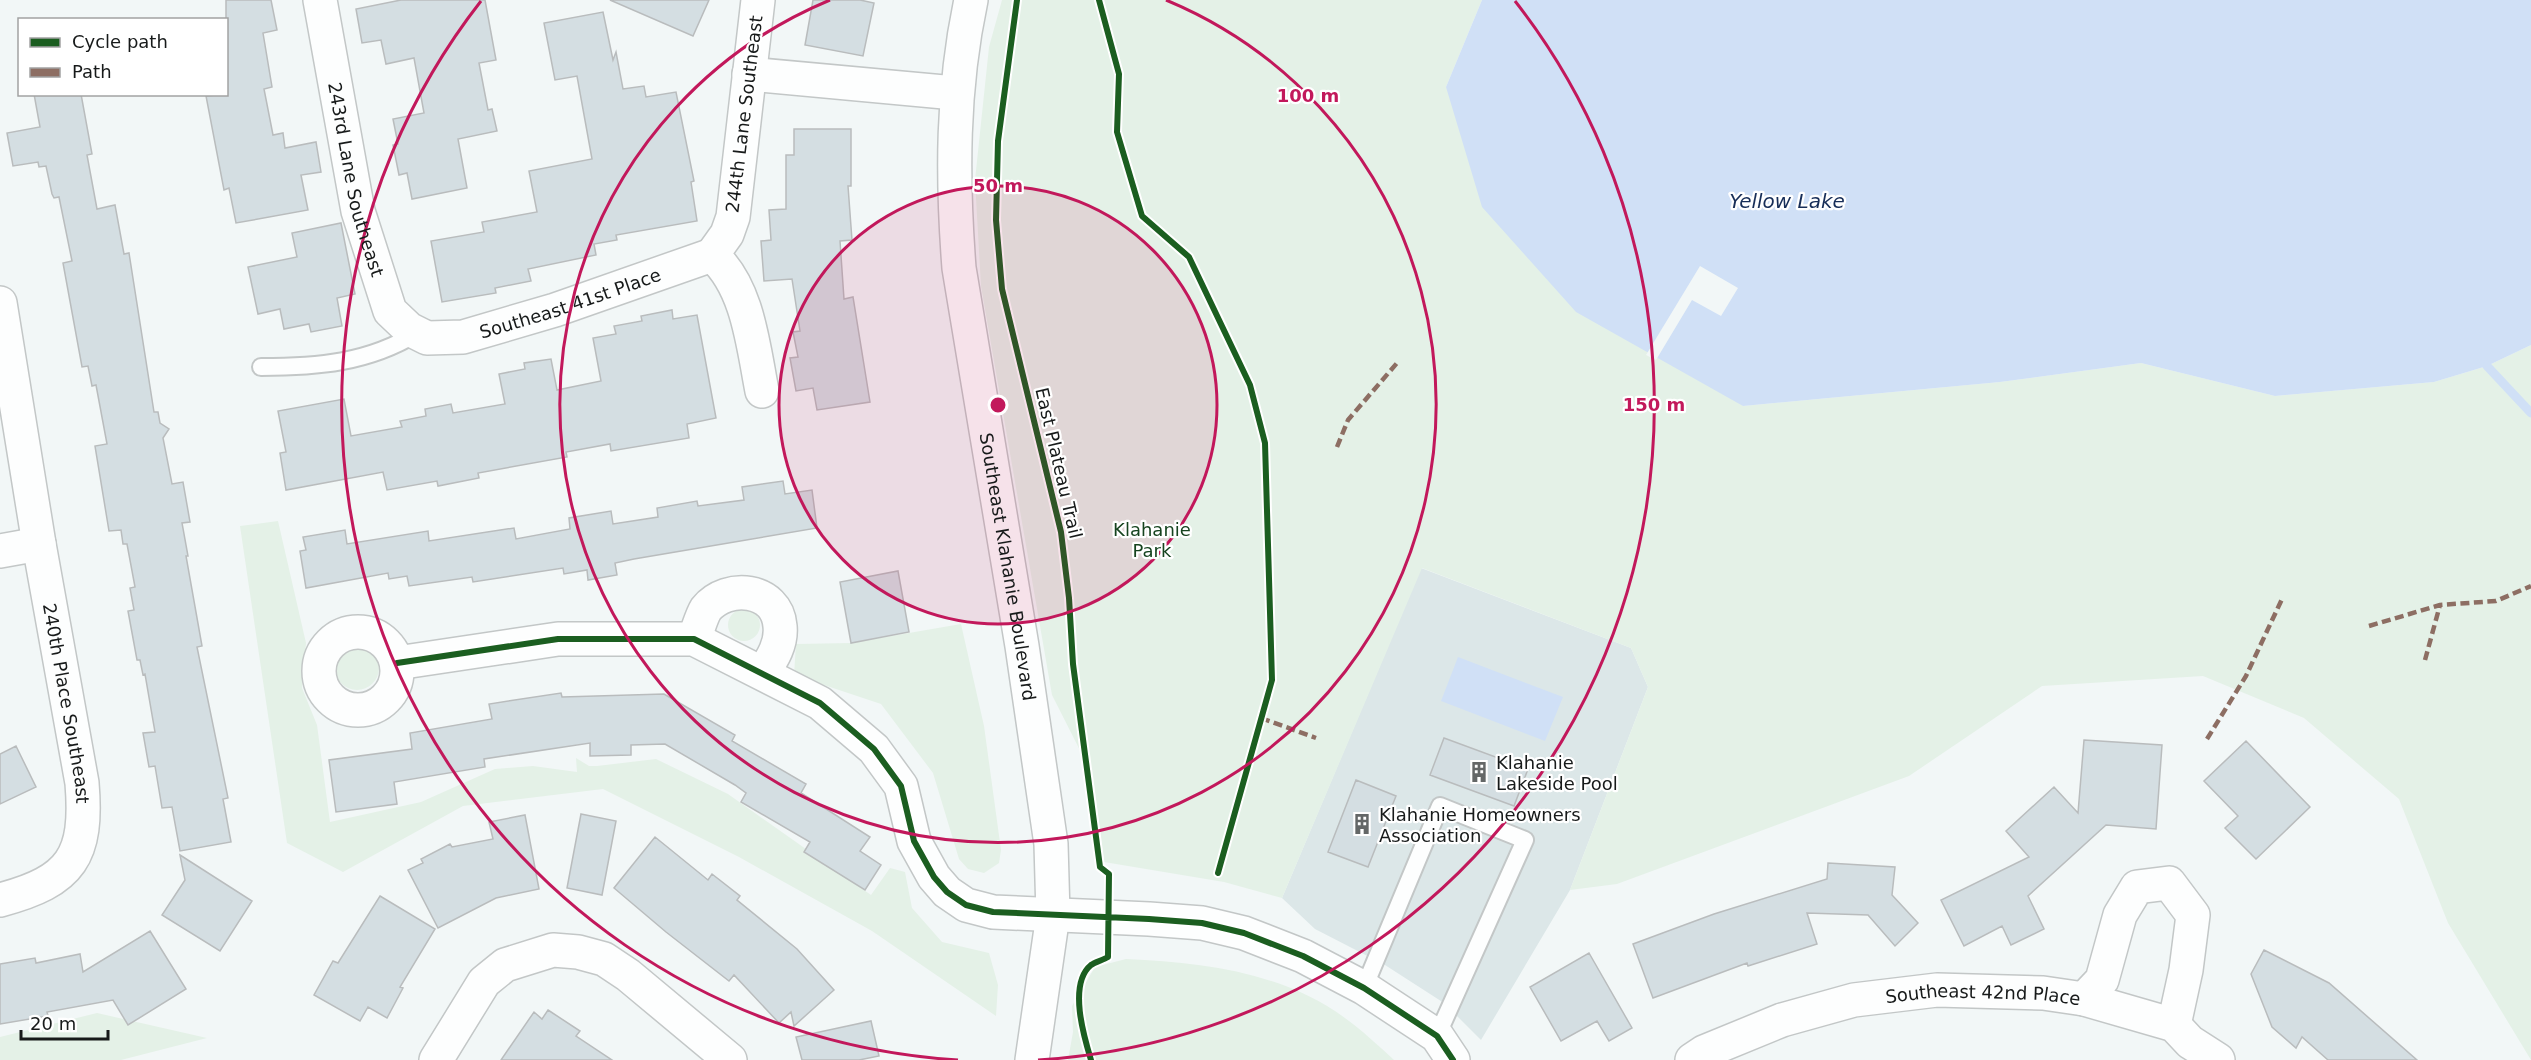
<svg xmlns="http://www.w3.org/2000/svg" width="2531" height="1060" font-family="'DejaVu Sans',sans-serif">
<rect width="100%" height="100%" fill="#f2f7f7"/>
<path fill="#dce7e8" d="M1421,568L1631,648L1648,687L1570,890L1481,1040L1444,1003L1385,965L1315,929L1282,898Z"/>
<path fill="#e4f1e7" d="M1002,0H1482L1446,87L1743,406L2000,382L2141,363L2275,396L2434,382L2487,366L2531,345V1060L2448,923L2399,799L2304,718L2203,676L2042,686L1909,776L1617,884L1570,890L1648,687L1631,648L1422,568L1282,898L1224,882L1104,862L1093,776L1052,695L981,286L975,180L989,47Z
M278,521L306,643L302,688L317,725L330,822L421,802L495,769L533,766L577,772L576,758L589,766H597L656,759L728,794L871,895L890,868L905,872L912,908L942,942L989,953L998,985L996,1016L872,931L739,857L603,789L463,806L343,872L287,843L240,526Z
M728 625a16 16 0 1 1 32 0a16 16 0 1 1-32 0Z
M961,624L984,726L1001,850L999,863L984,873L968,869L959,859L933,773L881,704L794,675L796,644L851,643Z
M335 668a22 22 0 1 1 44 0a22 22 0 1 1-44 0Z
M1126,959C1206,963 1287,972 1353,1024C1367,1035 1381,1048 1394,1060H1068L1073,1032L1072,1006L1095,967Z
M97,1013L207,1038L121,1060H0V1037Z"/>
<path fill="#d0e0f6" d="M1482,0H2531V345L2487,366L2434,382L2275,396L2141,363L2000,382L1743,406L1576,312L1482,207L1446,87Z
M1458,657L1563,697L1545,741L1441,701Z"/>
<path fill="#f2f7f7" d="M1700,266L1738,288L1721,316L1692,300L1656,360L1646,355Z"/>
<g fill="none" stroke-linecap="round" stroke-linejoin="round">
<path stroke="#d0e0f6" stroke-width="9" d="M2487,366L2531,413"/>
</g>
<path fill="#d4dee2" stroke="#b9bcbd" stroke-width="1.5" d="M226,0H271L277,30L263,33L272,87L264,89L273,135L283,133L285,148L316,142L321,172L301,175L308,210L236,223L229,188L224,190L206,96L226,94Z
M401,0H485L496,60L479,63L488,110L492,109L497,131L458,139L467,188L412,199L407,173L399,175L393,145L398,144L393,119L424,113L414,58L386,64L381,40L362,43L356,9Z
M610,0H709L693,36Z
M813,0H860L874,3L863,56L805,45Z
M603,12L613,60L616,52L623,89L644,86L646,97L676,92L694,181L691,182L697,221L616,235L617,240L594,244L596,255L528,269L531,281L495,288L496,293L442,302L431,241L484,232L482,222L537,212L529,171L592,159L577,76L555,80L544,23Z
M34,94H81L92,154L87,155L97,209L115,205L124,254L129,253L154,412H158L160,423L169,429L163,438L172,484L183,482L190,522L182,523L188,556H186L202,646L197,647L228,798L223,799L231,842L180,851L172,807L162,808L155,766L149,767L143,733L155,732L145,674L143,675L140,660H137L128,611L134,610L130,588L135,587L127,544H123L121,530L109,531L95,446L107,444L96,385L92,386L88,366L82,367L63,263L72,261L59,197L54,198L52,194L46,166L39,167L38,162L13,166L7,133L40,127Z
M794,129H851V186H848L852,240L840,241L844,299L853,297L870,402L817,410L813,388L796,391L790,358L798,357L793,332L800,331L792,279L764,281L761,241L771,240L769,210L786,209V155H794Z
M341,223L355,294L337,298L342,326L311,332L309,324L284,329L280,309L258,314L248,267L297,257L292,233Z
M672,310L673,319L697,315L716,418L687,424L689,438L611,451L610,444L566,452L567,457L478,473L479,478L438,486L437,481L387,490L383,472L286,490L280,453L286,452L278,411L344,399L351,436L402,427L400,421L426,416L425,409L451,404L453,413L505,404L499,374L525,369L524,363L551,359L557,390L601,381L593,338L616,334L614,326L642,321L641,316Z
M783,481L785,494L812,490L817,528L634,559L615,563L617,575L588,580L587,570L564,574L563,568L473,582L472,577L409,586L407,576L389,579L388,573L306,588L300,551L306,550L303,537L345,530L347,544L428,531L429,541L514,528L516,539L570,529L569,518L611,511L613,524L658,517L657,508L697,501L698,506L744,500L742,487Z
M898,571L909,632L851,643L840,582Z
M561,693L562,697L664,694L735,735L732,741L806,784L801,793L870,837L860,851L881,865L865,890L804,852L810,842L741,802L746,793L735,785L665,744L631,745V755L590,756V743L484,759L485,767L394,782L397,804L336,812L329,760L412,749L410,733L492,719L489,704Z
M1444,738L1528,769L1514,806L1430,775Z
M2084,740L2162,745L2156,829L2106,825L2028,896L2044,929L2011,945L2002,926L1964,946L1941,900L2029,857L2006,831L2054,787L2078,813Z
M2246,741L2310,807L2256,859L2225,828L2238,816L2204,781Z
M16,746L36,787L0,804V754Z
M1356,780L1396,796L1368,867L1328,852Z
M581,814L616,821L602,895L567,888Z
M525,815L539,889L496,898L438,928L408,870L423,863L421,859L450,844L452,847L493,839L489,822Z
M655,837L708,880L712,874L740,896L737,900L797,949L834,990L794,1026L791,1012L779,1023L734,975L729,981L666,932L614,888Z
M180,855L252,901L220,951L162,915L185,880Z
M1828,863L1895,867L1892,895L1918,923L1895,946L1868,915L1807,913L1817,944L1748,966L1747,963L1653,998L1633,944L1714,914L1827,879Z
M380,896L435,929L400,987L403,988L387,1018L368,1007L360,1021L314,995L333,961L338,963Z
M150,931L186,989L128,1025L113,1000L47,1012L48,1016L0,1024V964L35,958L36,963L80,954L83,972Z
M2264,950L2329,983L2417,1060H2328L2302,1037L2296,1048L2272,1027L2251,974Z
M1589,953L1632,1028L1609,1041L1597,1021L1561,1041L1530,987Z
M548,1010L580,1031L576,1036L612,1060H501L534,1012L542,1019Z
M871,1021L879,1056L859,1060H802L796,1037Z"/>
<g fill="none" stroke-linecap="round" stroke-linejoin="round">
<defs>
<path id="lane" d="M261,367C317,367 368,363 417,333
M1364,988L1440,806L1525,840L1437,1036"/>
<g id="street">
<path id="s1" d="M320,0L358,211L390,311L409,329L427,338L463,337L555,310L712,255"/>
<path d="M758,0L733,217L727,234L712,255C748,287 753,345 762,391"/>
<path d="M749,74L955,93"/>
<path id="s2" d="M0,303L39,544L82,783C88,856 72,881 0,900"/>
<path d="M0,551L39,544"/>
<circle cx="358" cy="671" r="39"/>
<path d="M694,639C698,630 701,617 706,609C727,583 777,588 780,626C782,644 772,659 763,673"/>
<path d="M397,663L558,639H694L820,703L874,749L901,786L914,841L934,877L947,892L966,905L993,912L1149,919L1202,923L1244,933L1303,956L1364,988L1437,1036L1453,1060"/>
<path d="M2084,999L2102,980L2120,915L2137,887L2169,883L2193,915L2186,970L2174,1025"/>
<path d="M436,1060L484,982L505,965L553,950L578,952L604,959L628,975L730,1060"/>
<path id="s3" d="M1692,1060L1704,1052L1782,1020L1854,1000L1937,990L2043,993L2084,999L2174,1025L2190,1042L2218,1060"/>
</g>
<g id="secondary">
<path id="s4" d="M971,0C952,89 952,177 959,268L1022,646L1051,844L1053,915L1032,1060"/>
</g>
</defs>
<use href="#lane" stroke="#c3c7c7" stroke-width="20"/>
<use href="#street" stroke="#c3c7c7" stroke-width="36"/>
<use href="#secondary" stroke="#c3c7c7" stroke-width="36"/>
<use href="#lane" stroke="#fdfefe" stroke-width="16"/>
<use href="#street" stroke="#fdfefe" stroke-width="33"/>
<use href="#secondary" stroke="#fdfefe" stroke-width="33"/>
<path stroke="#8d6e63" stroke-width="4.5" stroke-dasharray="9 4.5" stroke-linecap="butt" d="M1337,447L1348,420L1397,363
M2369,626L2440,605L2496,601L2531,586
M2425,660L2440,605
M1261,718L1316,738
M2207,739L2246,676L2282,599"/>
<defs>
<path id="cycleway" d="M1017,0L998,141L996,220L1002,289L1061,532L1069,598L1073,664L1100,867L1109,874L1108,957C1103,960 1095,962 1091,965C1068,984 1084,1037 1091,1060
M1099,0L1119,74L1117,132L1142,216L1189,257L1250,385L1265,443L1272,680L1218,873
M397,663L558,639H694L820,703L874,749L901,786L914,841L934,877L947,892L966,905L993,912L1149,919L1202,923L1244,933L1303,956L1364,988L1437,1036L1453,1060"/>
</defs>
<use href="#cycleway" stroke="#fff" stroke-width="10"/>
<use href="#cycleway" stroke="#1b5e20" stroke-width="6"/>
</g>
<circle cx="998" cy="405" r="219" fill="#c2185b" fill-opacity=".12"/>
<g fill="none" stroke="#c2185b" stroke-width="3">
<circle cx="998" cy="405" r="219"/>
<path d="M1166 0A438 438 0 1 1 830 0"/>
<path d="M958 1060A656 656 0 0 1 481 1M1515 1A656 656 0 0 1 1038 1060"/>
</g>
<defs>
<symbol id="building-bare" viewBox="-9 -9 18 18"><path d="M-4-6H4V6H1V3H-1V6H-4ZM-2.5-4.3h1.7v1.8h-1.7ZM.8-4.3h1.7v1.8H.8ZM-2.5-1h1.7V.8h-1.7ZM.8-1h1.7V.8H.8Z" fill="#646767" stroke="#fff" stroke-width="2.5" paint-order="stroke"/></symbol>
</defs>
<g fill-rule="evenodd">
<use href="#building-bare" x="1464" y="757" width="30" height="30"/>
<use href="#building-bare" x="1347" y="809" width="30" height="30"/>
</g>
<g text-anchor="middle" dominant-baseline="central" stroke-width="4.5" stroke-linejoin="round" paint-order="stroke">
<g font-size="18" fill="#171a1a" stroke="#fff">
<text transform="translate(744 114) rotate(-83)">244th Lane Southeast</text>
<text stroke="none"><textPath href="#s1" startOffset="183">243rd Lane Southeast</textPath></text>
<text stroke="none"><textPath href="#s1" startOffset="514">Southeast 41st Place</textPath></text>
<text transform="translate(1059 463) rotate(77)">East Plateau Trail</text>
<text stroke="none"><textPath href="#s4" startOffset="572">Southeast Klahanie Boulevard</textPath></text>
<text stroke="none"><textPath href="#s2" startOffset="406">240th Place Southeast</textPath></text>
<text stroke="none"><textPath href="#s3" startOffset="303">Southeast 42nd Place</textPath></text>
</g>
<g font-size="18" fill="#16441f" stroke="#fff">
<text x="1152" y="529">Klahanie<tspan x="1152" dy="21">Park</tspan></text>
</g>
<g font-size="18" fill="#171a1a" stroke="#fff" text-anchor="start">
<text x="1496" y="762">Klahanie<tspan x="1496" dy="21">Lakeside Pool</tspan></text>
<text x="1379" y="814">Klahanie Homeowners<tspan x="1379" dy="21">Association</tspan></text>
</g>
<g font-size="20" font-style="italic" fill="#172e58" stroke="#fff">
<text x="1787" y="201">Yellow Lake</text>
</g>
</g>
<circle cx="998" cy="405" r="9" fill="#c2185b" stroke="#fff" stroke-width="3"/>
<g font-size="18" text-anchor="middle" font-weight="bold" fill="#c2185b" stroke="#fff" stroke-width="4.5" stroke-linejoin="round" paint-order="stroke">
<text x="1308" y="102">100 m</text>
<text x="998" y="192">50 m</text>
<text x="1654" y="411">150 m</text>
</g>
<rect x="18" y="18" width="210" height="78" fill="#ffffff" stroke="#a2a3a3" stroke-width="1.5"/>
<rect x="30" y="38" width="30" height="9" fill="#1b5e20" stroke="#a2a3a3" stroke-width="1.5"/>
<text x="72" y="48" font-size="18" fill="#171a1a">Cycle path</text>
<rect x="30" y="68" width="30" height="9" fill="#8d6e63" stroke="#a2a3a3" stroke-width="1.5"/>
<text x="72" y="78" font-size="18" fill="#171a1a">Path</text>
<path d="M21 1030v9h87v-9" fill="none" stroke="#171a1a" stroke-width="3"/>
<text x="30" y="1030" font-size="18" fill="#171a1a" stroke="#ffffff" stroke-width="4.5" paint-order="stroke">20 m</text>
</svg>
